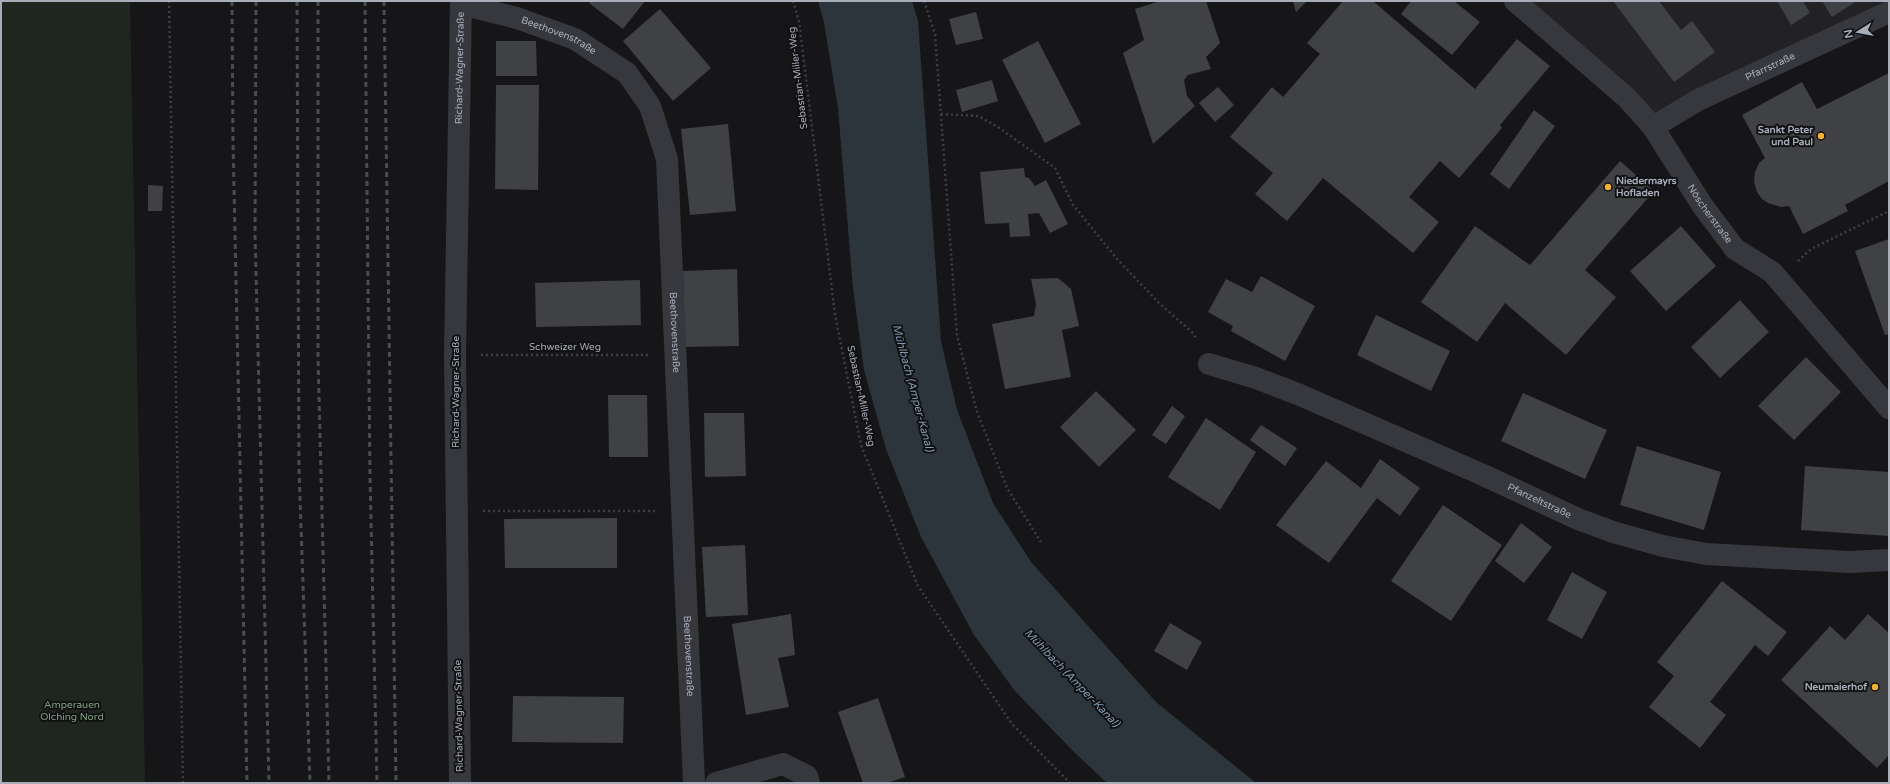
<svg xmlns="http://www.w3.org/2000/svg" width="1890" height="784" font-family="'Varela Round',sans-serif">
<rect width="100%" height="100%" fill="#161618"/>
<path fill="#222225" d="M1515,1H1889V16L1653,127Z"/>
<path fill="#1e261f" d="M1,1H130L145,783H1Z"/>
<path fill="#2c353c" d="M818,1H912L918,21L941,341L957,410L993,503L1031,562L1156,702L1256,783H1107L1073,751L1015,691L974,635L921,537L886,449L864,370L853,288L838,108L824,22Z"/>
<path fill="#404145" d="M590,1H645L623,29L589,3Z
M1160,1H1206L1220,43L1206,57L1211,69L1188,75L1184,80L1187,96L1195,106L1153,144L1123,53L1144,40L1135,9Z
M1293,1H1307L1296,12Z
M1343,1H1373L1475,89L1517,39L1550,66L1500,125L1502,128L1459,178L1440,161L1409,197L1439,222L1413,253L1323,178L1287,221L1255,194L1273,173L1230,137L1272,87L1283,97L1320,54L1307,43Z
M1411,1H1454L1480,22L1452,55L1401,14Z
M1613,1H1659L1681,30L1692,21L1715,52L1674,82Z
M1777,1H1803L1810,13L1791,25Z
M1822,1H1857L1832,17Z
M660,9L711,68L673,101L623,41Z
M976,12L983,39L956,45L949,19Z
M496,41H536L537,76H496Z
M1038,41L1081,124L1045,143L1002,60Z
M1889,73V181L1845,205L1848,211L1803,234L1789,206L1781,207L1768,203L1762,199L1757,192L1754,182L1755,172L1759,163L1765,158L1742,115L1802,82L1817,109Z
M992,80L998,101L962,112L956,90Z
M496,85H539L538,190L495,189Z
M1218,87L1234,105L1215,122L1199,103Z
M1534,110L1555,126L1509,189L1490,174Z
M728,124L736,211L690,215L681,129Z
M1620,161L1654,191L1585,270L1616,297L1566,355L1505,303L1477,342L1421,302L1475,226L1530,265Z
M1024,168L1025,177L1029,178L1035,186L1046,180L1068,224L1050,233L1039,213L1028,214L1030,236L1010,237L1009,223L985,224L980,172Z
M148,185L163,186L162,211H148Z
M1681,226L1716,266L1666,311L1630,271Z
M1889,239V334L1885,335L1855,251Z
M737,269L739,346L685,347L683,271Z
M1261,276L1315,306L1285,361L1231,331L1233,326L1208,312L1226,279L1252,292Z
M1058,278L1071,289L1079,326L1062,330L1071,377L1005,389L992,324L1034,316L1036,304L1031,279Z
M640,280L641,325L536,327L535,283Z
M1740,300L1769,332L1720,378L1691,347Z
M1376,315L1450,351L1431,391L1357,355Z
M1806,357L1841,392L1794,440L1758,406Z
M1096,391L1136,430L1099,467L1060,427Z
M1523,393L1607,430L1585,479L1501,441Z
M608,395H647L648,457H609Z
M1172,406L1185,416L1166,444L1152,435Z
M704,413H744L746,476L705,477Z
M1206,418L1256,452L1220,510L1168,477Z
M1261,425L1297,448L1285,466L1250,440Z
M1637,446L1721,472L1704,530L1620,505Z
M1380,459L1420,488L1400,516L1377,498L1329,563L1276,525L1326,461L1361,488Z
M1805,466L1889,472V536L1801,530Z
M1443,505L1502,545L1451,621L1391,581Z
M617,518V568H505L504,519Z
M1521,523L1552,547L1524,583L1495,561Z
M745,545L748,615L706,617L702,547Z
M1572,572L1607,592L1582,639L1547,620Z
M1722,581L1787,632L1768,656L1755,645L1710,702L1726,715L1700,748L1649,707L1674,676L1657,662Z
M791,614L795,655L778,658L789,707L746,715L732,624Z
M1868,614L1889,633V755L1877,768L1781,680L1830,626L1845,640Z
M1170,623L1202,642L1187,670L1154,651Z
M513,696L624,697L623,743L512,742Z
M878,698L905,777L887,783H863L838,712Z"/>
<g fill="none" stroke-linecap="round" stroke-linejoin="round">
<path stroke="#3d3f44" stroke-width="2.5" stroke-dasharray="2 3" stroke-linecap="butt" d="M169,1L183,783
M793,1L799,21L835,315L861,445L918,586L1012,724L1070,783
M924,1L935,34L957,335L977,412L1007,488L1041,542
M941,114L978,116L998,127L1055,168L1073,205L1118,260L1159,303L1193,333L1197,340
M1798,261L1811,249L1889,211
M481,355H648
M483,511H656"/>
<g stroke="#37383d" stroke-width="22">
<path id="s1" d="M1515,1L1627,98L1653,127L1702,205L1735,249L1772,272L1889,408"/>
<path id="s2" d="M461,4L517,18L575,39L627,73L650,106L667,159L694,783"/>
<path id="s3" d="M1653,127L1698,100L1889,12"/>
<path id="s4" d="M1209,364L1256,378L1300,395L1481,474L1578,519L1613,532L1663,546L1706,554L1850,562L1889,560"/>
<path id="s5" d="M460,783L455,355L461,1"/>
<path d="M716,783L783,764L807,776L809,783"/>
</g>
<path stroke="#4a4c52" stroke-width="3" stroke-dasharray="5 4" stroke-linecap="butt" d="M232,1L233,142L247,783
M256,1L255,233L269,783
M297,1L299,469L310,783
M318,1V358L329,783
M365,1L370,475L377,783
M384,1L396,783"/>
</g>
<g fill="#f2b134" stroke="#111113" stroke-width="1.5">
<circle cx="1821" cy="136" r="4"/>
<circle cx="1608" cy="187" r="4"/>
<circle cx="1875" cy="687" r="4"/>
</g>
<g text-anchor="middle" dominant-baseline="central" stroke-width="4" stroke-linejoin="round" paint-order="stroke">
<g font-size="10" fill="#a8adb8" stroke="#111113">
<text stroke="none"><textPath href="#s2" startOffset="103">Beethovenstraße</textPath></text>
<text stroke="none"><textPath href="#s5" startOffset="715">Richard-Wagner-Straße</textPath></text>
<text stroke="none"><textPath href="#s3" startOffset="132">Pfarrstraße</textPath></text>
<text transform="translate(798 78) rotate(-97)">Sebastian-Miller-Weg</text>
<text stroke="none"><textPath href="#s1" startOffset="291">Nöscherstraße</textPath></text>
<text stroke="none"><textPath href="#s2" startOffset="451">Beethovenstraße</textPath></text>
<text x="565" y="347">Schweizer Weg</text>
<text transform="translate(456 392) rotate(-90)">Richard-Wagner-Straße</text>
<text transform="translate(861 396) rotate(78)">Sebastian-Miller-Weg</text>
<text stroke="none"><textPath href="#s4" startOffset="358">Pfanzeltstraße</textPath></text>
<text stroke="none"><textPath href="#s2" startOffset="775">Beethovenstraße</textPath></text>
<text transform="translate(459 716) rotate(-91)">Richard-Wagner-Straße</text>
</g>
<g font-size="10" font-weight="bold" fill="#a8adb8" stroke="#111113" text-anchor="end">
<text x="1813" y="130">Sankt Peter<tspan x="1813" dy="12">und Paul</tspan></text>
<text x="1616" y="181" text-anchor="start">Niedermayrs<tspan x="1616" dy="12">Hofladen</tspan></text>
<text x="1867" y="687">Neumaierhof</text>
</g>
<g font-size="10" fill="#7fa381" stroke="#111113">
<text x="72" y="705">Amperauen<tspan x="72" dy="12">Olching Nord</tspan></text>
</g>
<g font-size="11" font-style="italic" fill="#7f9bb3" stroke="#111113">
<text transform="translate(913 388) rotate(75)">Mühlbach (Amper-Kanal)</text>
<text transform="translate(1072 678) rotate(46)">Mühlbach (Amper-Kanal)</text>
</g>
</g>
<rect width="1890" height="784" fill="none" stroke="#a8adb8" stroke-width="4"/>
<g transform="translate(1858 32) rotate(259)" stroke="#111113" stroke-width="3" paint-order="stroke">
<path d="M0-3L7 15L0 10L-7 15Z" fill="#a8adb8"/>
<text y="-6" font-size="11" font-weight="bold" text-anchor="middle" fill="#a8adb8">N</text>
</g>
</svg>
